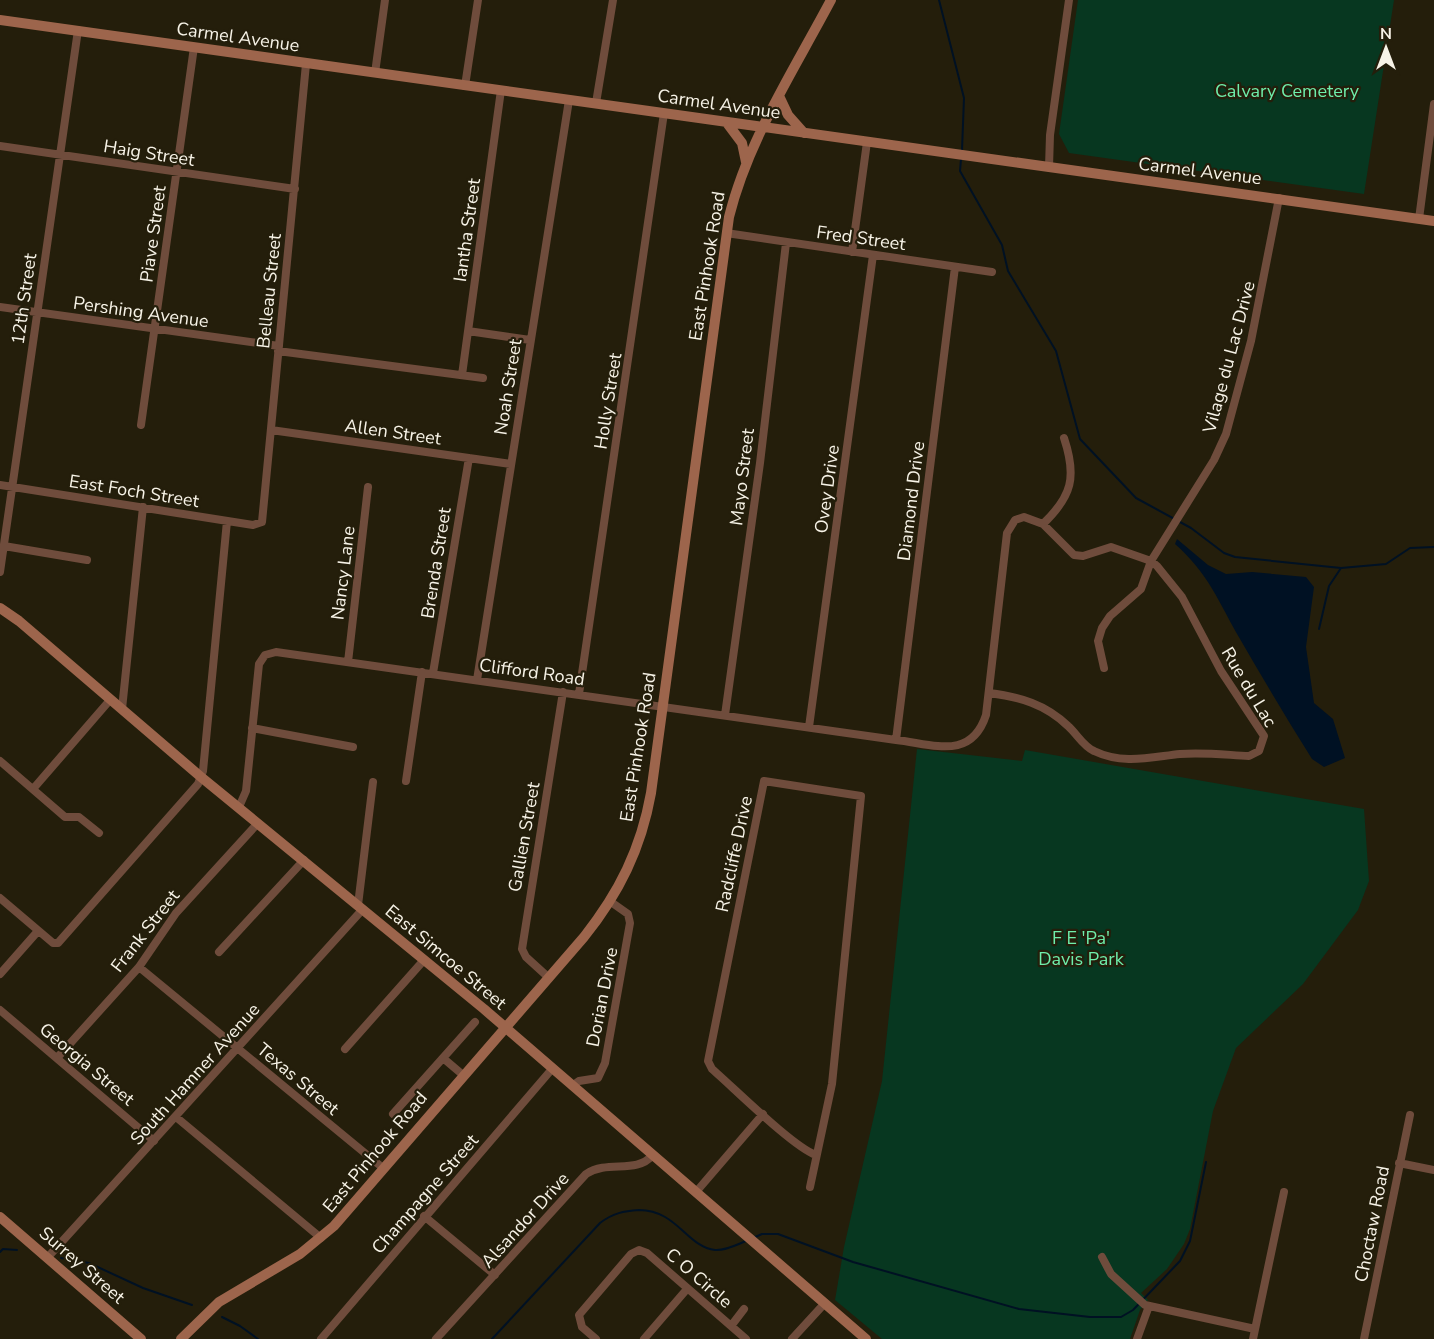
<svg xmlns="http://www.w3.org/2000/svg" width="1434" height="1339" font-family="'Nunito Sans',sans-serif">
<rect width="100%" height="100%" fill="#241e0b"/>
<path fill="#073720" d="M1078,0H1394L1364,194L1069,153L1059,134Z
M917,749L1022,761L1025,750L1364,809L1369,881L1358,910L1303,984L1236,1048L1213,1111L1190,1229L1184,1244L1167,1269L1141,1293L1148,1300L1140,1310L1130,1339H882L835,1300L844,1247L882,1081Z"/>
<path fill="#001123" d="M1177,539L1208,565L1226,574L1252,572L1306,577L1314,587L1306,647L1314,703L1333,719L1345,758L1324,767L1312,759C1287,719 1263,679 1240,639C1218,601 1209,574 1175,544Z"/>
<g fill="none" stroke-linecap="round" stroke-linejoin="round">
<path stroke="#001123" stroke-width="2" d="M939,0L964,98L962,150
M961,159L960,171L1002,245L1008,271L1056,351L1080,439L1136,498L1191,528L1224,553L1235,557L1341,568L1386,564L1410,548L1434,547
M1319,629L1329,586L1341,568
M753,1238L762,1234H778L853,1262L1019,1309L1090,1317H1121L1133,1310L1180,1261L1190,1241L1206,1162
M0,1252L3,1249L17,1250
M61,1258L89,1263L143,1288L192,1305
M222,1317L240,1326L258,1339
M492,1339L600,1223C613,1213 624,1211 639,1210C677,1210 687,1247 715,1250C725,1251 736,1245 746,1241"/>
<path stroke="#6f4c3c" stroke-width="8" d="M375,73L385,0
M465,86L478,0
M596,103L613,0
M0,146L295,189
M1049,167L1050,135L1069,0
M1419,219L1434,104
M726,233L992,272
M852,252L867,142
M0,307L279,346
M468,331L530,340
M278,351L483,378
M462,375L501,90
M141,425L194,47
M271,430L511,464
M0,485L253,525L262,522L306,64
M1043,524C1072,496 1077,477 1064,438
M4,546L87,560
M0,572L78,30
M348,662L368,487
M1104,668L1098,641L1102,628L1110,616L1141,589L1151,561L1214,460L1226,434L1251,341L1279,198
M433,673L469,458
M477,680L569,100
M579,694L664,113
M122,709L143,507
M725,715L760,463L786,243
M809,727L873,255
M252,728L353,747
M896,740L955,267
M0,761L65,817H79L99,833
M406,781L422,672
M33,789L110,700
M239,807L246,791L259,664L265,655L276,652L896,740C933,744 971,761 986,715L1007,533L1015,520L1024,517L1043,524L1074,555L1083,556L1111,547L1151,561L1157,566L1182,597L1221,671L1264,736L1259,751L1249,756C1227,755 1203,752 1180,754C1151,757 1123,765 1094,751C1083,746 1077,734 1068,726C1045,704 1020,697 989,693
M0,898L53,943H58L198,784L203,771L227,521
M358,905L373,782
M219,952L304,860
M139,967L383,1168
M0,974L38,931
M548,977L526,957L522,949L563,692
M0,1010L154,1141
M345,1049L424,960
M57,1058L139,967L176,913L258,823
M443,1058L463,1075
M572,1086L579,1081L598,1078L605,1063L630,923L628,914L611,902
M393,1114L475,1022
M176,1117L321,1238
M1399,1163L1434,1170
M810,1187L832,1084L861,796L764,781L708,1061L712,1069C734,1088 793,1147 816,1155
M696,1192L763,1114
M424,1216L495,1275
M48,1257L363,909
M1102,1257L1111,1274L1145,1305L1255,1329
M731,1326L744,1309
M321,1339L552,1069
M436,1339L586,1174C609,1159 635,1175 653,1155
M596,1339L582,1327L579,1315L631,1254L639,1250L647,1253L746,1339
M644,1339L687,1289
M792,1339L825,1303
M1137,1339L1149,1306
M1253,1339L1284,1192
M1364,1339L1410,1115"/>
<path stroke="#9d654c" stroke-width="10" d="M0,20L1434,221
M779,96L788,115L804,133
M727,123L742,143L746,162
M0,608L19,621L201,777L484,1009L866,1339
M0,1217L141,1339
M181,1339L219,1302L300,1254L334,1226L584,937C619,893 641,849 651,793L729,217C748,140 794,70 831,0"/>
</g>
<g text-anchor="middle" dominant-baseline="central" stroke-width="4.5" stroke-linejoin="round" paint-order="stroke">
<g font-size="18" fill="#f7f3e7" stroke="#241e0b">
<text transform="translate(238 37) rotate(8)">Carmel Avenue</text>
<text transform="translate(719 104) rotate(8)">Carmel Avenue</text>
<text transform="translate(149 153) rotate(9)">Haig Street</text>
<text transform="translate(1200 171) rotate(7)">Carmel Avenue</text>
<text transform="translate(467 230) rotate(-82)">Iantha Street</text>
<text transform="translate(153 234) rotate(-82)">Piave Street</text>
<text transform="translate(861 238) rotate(8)">Fred Street</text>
<text transform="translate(707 266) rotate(-81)">East Pinhook Road</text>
<text transform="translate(269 291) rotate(-84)">Belleau Street</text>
<text transform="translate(24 299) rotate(-82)">12th Street</text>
<text transform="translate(141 312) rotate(8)">Pershing Avenue</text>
<text transform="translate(1229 357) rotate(-75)">Vilage du Lac Drive</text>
<text transform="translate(508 387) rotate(-81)">Noah Street</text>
<text transform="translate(608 401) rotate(-81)">Holly Street</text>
<text transform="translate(393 432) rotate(8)">Allen Street</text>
<text transform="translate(742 477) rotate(-83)">Mayo Street</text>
<text transform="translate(827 489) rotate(-82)">Ovey Drive</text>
<text transform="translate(134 491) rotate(9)">East Foch Street</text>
<text transform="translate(911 501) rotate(-83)">Diamond Drive</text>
<text transform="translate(436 563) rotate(-81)">Brenda Street</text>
<text transform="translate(343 573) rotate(-83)">Nancy Lane</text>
<text transform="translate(532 672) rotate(8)">Clifford Road</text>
<text transform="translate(1249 687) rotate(59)">Rue du Lac</text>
<text transform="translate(638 747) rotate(-81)">East Pinhook Road</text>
<text transform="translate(524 837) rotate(-80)">Gallien Street</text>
<text transform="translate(734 854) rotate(-78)">Radcliffe Drive</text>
<text transform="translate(145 931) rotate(-52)">Frank Street</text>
<text transform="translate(446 957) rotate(40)">East Simcoe Street</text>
<text transform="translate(602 997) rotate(-79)">Dorian Drive</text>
<text transform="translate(87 1064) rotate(40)">Georgia Street</text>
<text transform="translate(195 1074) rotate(-48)">South Hamner Avenue</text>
<text transform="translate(298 1079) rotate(40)">Texas Street</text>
<text transform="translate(375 1152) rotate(-50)">East Pinhook Road</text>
<text transform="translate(425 1194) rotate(-49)">Champagne Street</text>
<text transform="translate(525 1220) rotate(-48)">Alsandor Drive</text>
<text transform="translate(1372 1224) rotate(-79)">Choctaw Road</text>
<text transform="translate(82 1265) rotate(41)">Surrey Street</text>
<text transform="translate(699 1278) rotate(41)">C O Circle</text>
</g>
<g font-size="18" fill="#6feeab" stroke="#241e0b">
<text x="1287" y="91">Calvary Cemetery</text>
<text x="1081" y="938">F E 'Pa'<tspan x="1081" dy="21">Davis Park</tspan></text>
</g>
</g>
<g transform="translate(1386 48)" stroke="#241e0b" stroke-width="4.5" paint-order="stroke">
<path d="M0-4.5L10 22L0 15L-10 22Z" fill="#f7f3e7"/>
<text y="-9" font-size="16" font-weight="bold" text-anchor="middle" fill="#f7f3e7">N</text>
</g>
</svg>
